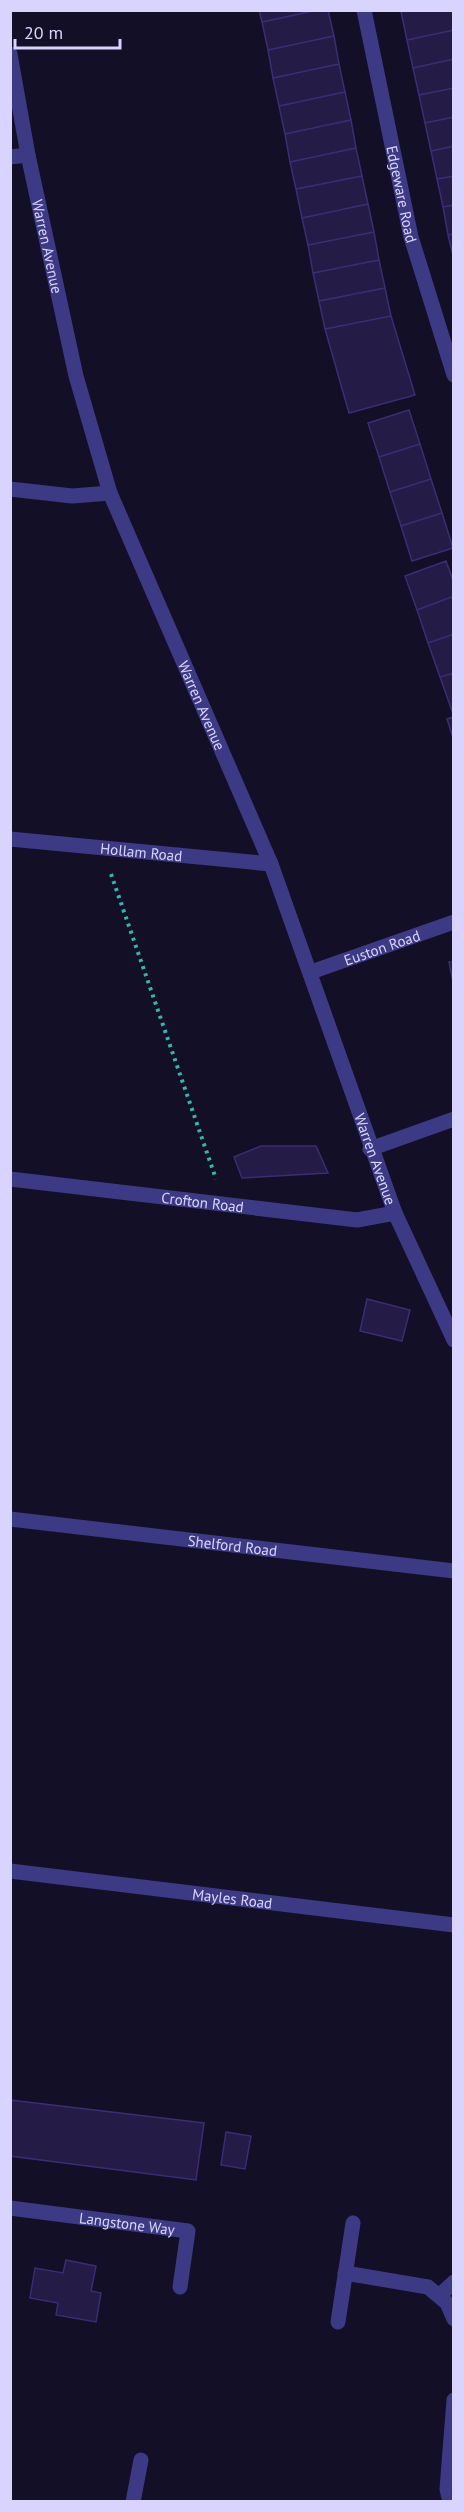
<svg xmlns="http://www.w3.org/2000/svg" width="464" height="2512" font-family="'PT Sans',sans-serif">
<rect width="100%" height="100%" fill="#130f26"/>
<path fill="#241b47" stroke="#3b2d73" stroke-width="1.5" d="M259,10H318L262,22Z
M318,10H328L334,36L268,50L262,22Z
M408,10H454V30L407,40L401,12Z
M454,30V59L413,68L407,40Z
M334,36L339,64L273,78L268,50Z
M454,59V88L419,95L413,68Z
M339,64L345,92L279,106L273,78Z
M454,88V117L425,123L419,95Z
M345,92L351,120L285,134L279,106Z
M454,117V146L431,151L425,123Z
M351,120L356,148L290,162L285,134Z
M454,146V176L437,179L431,151Z
M356,148L362,176L296,189L290,162Z
M362,176L368,204L302,218L296,189Z
M454,176V205L443,207L437,179Z
M368,204L374,232L308,245L302,218Z
M454,205V234L448,235L443,207Z
M374,232L379,260L313,273L308,245Z
M454,234V259L448,235Z
M379,260L385,288L319,301L313,273Z
M385,288L391,316L325,329L319,301Z
M391,316L415,395L349,413L325,329Z
M409,410L420,444L379,457L368,423Z
M420,444L431,479L390,492L379,457Z
M431,479L442,513L401,526L390,492Z
M442,513L453,548L412,561L401,526Z
M446,561L454,583V596L417,610L405,576Z
M454,596V634L428,643L417,610Z
M454,634V673L440,677L428,643Z
M454,673V710L452,711L440,677Z
M454,717V741L447,719Z
M449,962H454V987Z
M261,1146H316L328,1173L242,1178L234,1157Z
M367,1299L410,1310L402,1341L360,1331Z
M10,2100L204,2123L196,2180L10,2156Z
M226,2132L251,2136L245,2169L221,2165Z
M66,2260L96,2266L91,2291L101,2293L96,2322L56,2315L58,2303L30,2298L35,2268L63,2273Z"/>
<g fill="none" stroke-linecap="round" stroke-linejoin="round">
<path stroke="#2fb8b0" stroke-width="4" stroke-dasharray="3 4.5" stroke-linecap="butt" d="M111,874L216,1179"/>
<path stroke="#3d3a85" stroke-width="15" d="M439,2296L454,2282
M133,2502L141,2460"/>
<g stroke="#3d3a85" stroke-width="15">
<path id="s1" d="M364,10L411,237L454,375"/>
<path id="s2" d="M10,54L28,155L76,376L110,493L271,864L395,1213L454,1340"/>
<path d="M10,157L28,155"/>
<path d="M10,489L72,496L110,493"/>
<path id="s3" d="M10,839L271,864"/>
<path id="s4" d="M311,972L454,922"/>
<path d="M370,1149L454,1119"/>
<path id="s5" d="M10,1179L357,1220L395,1213"/>
<path id="s6" d="M10,1519L454,1571"/>
<path id="s7" d="M10,1871L454,1925"/>
<path id="s8" d="M10,2208L188,2231L180,2287"/>
<path d="M345,2273L428,2287L447,2303L454,2319"/>
<path d="M338,2322L353,2223"/>
<path d="M450,2502L447,2489L454,2400"/>
</g>
</g>
<g text-anchor="middle" dominant-baseline="central" stroke-width="6" stroke-linejoin="round" paint-order="stroke">
<g font-size="15" fill="#d9d4ff" stroke="#130f26">
<text stroke="none"><textPath href="#s1" startOffset="188">Edgeware Road</textPath></text>
<text stroke="none"><textPath href="#s2" startOffset="196">Warren Avenue</textPath></text>
<text stroke="none"><textPath href="#s2" startOffset="682">Warren Avenue</textPath></text>
<text stroke="none"><textPath href="#s3" startOffset="132">Hollam Road</textPath></text>
<text stroke="none"><textPath href="#s4" startOffset="75">Euston Road</textPath></text>
<text stroke="none"><textPath href="#s2" startOffset="1168">Warren Avenue</textPath></text>
<text stroke="none"><textPath href="#s5" startOffset="194">Crofton Road</textPath></text>
<text stroke="none"><textPath href="#s6" startOffset="224">Shelford Road</textPath></text>
<text stroke="none"><textPath href="#s7" startOffset="224">Mayles Road</textPath></text>
<text stroke="none"><textPath href="#s8" startOffset="118">Langstone Way</textPath></text>
</g>
</g>
<rect width="464" height="2512" fill="none" stroke="#d9d4ff" stroke-width="24"/>
<path d="M15 39v9h105v-9" fill="none" stroke="#d9d4ff" stroke-width="3"/>
<text x="24" y="39" font-size="18" fill="#d9d4ff" stroke="#130f26" stroke-width="4.5" paint-order="stroke">20 m</text>
</svg>
